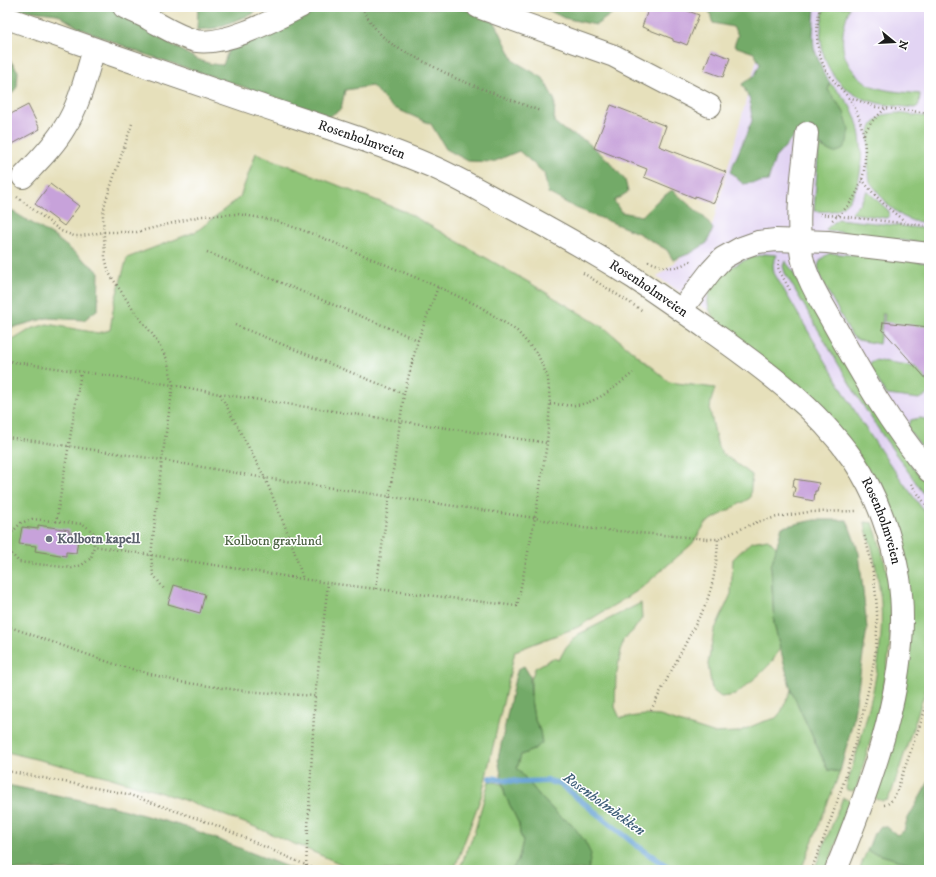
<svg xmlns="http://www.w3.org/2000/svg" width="936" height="877" font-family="'IM FELL DW Pica',serif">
<rect width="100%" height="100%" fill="#fff"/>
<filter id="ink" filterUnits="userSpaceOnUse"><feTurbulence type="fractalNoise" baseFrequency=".025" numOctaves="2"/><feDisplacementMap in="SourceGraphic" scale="8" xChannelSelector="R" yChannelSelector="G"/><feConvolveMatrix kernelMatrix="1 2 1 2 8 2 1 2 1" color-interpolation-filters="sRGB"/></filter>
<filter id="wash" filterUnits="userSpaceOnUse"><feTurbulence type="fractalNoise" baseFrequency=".012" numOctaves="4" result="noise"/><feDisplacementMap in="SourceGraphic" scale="16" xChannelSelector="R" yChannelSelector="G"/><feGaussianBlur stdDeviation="0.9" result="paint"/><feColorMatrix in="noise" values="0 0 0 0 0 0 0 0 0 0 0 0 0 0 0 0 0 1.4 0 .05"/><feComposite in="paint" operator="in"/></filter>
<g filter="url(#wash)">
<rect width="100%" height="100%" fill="#e6e0bb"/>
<path fill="#e2d4f3" d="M771,7H929V661L901,521L735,328L657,277L710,234Z"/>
<path fill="#8fc578" stroke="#56704a" d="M824,7H850C841,31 837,55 857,75C863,80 868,85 875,87C889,92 905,92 920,94L919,104L917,107L914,108C900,106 887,106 874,102C847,96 826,74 822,47C819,34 822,20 824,7Z
M830,83C839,93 849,101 854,114C865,139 867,195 838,209C831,213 821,211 814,211L819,145L824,149L844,112L828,90Z
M896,113L929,117V223L913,221L902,216L889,206L870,182L868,170L869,131L873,124L883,115Z
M256,153L406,212L530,283L606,329L669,382L715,388L711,401L710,411L718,447L723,454L752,475L750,498L706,523L692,544L639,590L578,627L515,651L482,794L454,870H355L255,827L181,799L105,776L7,752V351L13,340L31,329L47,324L98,333L110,330L114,304L127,258L197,231L240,197Z
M867,191L889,211V217L885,218L851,213L861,202Z
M838,219L929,229V244L825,230Z
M831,253L929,263V380L883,329L885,314H882L883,316L879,344L858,340L852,336L819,275L821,274C814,265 822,256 831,253Z
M765,254L777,255L773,264L774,273L862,423L887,460L929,518V680L892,791L887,800L883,801L874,798L905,687L885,497L717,324V322C688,289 735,259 765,254Z
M785,261L792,270L799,283H800L913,468L929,486V501L883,436L860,401L785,273L783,266Z
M875,361L916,367L929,382V394L919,399L888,395L886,394L869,366L871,363Z
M920,418L929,420V456L908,429V425L911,420Z
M865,522L873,523C879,541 885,560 888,579C899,650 877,721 856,789L853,791L847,790L846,788C864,728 885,666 881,602C879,584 876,566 872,548C870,540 865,529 865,522Z
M768,539L777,548L771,566L774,624L780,648L772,662L760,674L735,695L721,697L712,690L708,664L714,631L731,594L733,559L751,542Z
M641,603L642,618L633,631L623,640L616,677L615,707L620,718L645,715L660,716L713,733L738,732L762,722L776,718L781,712L791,690L828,770L840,772L801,870H588L589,866L571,823L559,816L540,796L517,768L521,755L533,750L540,731L534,718L531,700V680L535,668L553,658L559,660L566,647L577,635Z
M489,781L502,784L505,795L519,824L520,834L523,841L518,861L511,870H459L474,834Z
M843,798L852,801L826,870H814Z
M867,851L916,865L929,870H859Z"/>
<path fill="#73aa68" stroke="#486342" d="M9,7H170C157,14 149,15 148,31C172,41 194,65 223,65L228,51L246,40L309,7H427L429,9L453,8L477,12L496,24L514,61L543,78L555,101L554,122L564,130L586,141L609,161L625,180L628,192L614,201L621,212L642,216L656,202L672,190L704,217L713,229L707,243L691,253L673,260L667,250L638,233L576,208L548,193L544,173L519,151L493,162L468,161L446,149L431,124L392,107L372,86L345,90L341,109L325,119L286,101L141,53L79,28L57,14L12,9Z
M198,7H258L253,14L216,28L197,30Z
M542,7H611L613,13L596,25L564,18Z
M708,7H751L757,11L764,7H815L813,35L814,48L823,72L830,83L828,90L844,112L849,130L847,142L842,150L834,153C819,147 818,143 812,128L799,131L775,158L768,181L743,184L730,172L752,121L750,100L742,84L755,75L760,64L754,53L734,46L738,35L733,27L713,23Z
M7,56L18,71L17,87L7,100Z
M7,208L55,237L99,272L98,309L84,320L47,318L7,329Z
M814,520H847L859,553L867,628L853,721L840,772L828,770L791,690L774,624L771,566L782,527Z
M524,666L530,676L531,700L534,718L540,731L542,743L533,750L521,755L517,768L540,796L559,816L571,823L584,840L591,854L588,870H511L518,861L523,841L520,834L519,824L505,795L498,759L515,678L518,669Z
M929,781V869L867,851L874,833L881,826L887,827L897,835L904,831L907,820Z
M7,785L115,807L189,828L295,870H7Z"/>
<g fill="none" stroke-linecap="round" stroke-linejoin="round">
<path stroke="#619fd3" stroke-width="6" d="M490,778L520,782L549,781L560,784L640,848L672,870"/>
</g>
<g id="blocks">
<path fill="#c7a2da" d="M649,7H677L699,15L687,45L680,42V43L673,41V39L642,27Z
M711,51L730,58L723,77L704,70Z
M28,105L40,129L7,147V116Z
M611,105L666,126L659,146L726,172L714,203L695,196V198L644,177L647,169L594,148Z
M50,184L79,206L64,226L35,204Z
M883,322L929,327V382L882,329Z
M794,479L819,483L817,491H815L814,501L793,497L795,488L793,487Z
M38,525L69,530V533L79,534L76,553L66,552V556L35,551L36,546L19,544L22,527L38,529Z
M174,585L205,594L200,613L168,604Z"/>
</g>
</g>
<g filter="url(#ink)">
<use href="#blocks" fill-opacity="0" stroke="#817e6c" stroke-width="1"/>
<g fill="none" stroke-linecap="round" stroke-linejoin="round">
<defs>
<g id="minor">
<path d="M124,7C132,11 141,14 149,19C164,27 179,37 196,41C225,46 274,20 300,7"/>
<path d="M478,7L614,56L710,106"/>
<path id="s1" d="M7,18C89,47 170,75 253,103C312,123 373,141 431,166C459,178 485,194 512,208C553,230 594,253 634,278C659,295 684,312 709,330C763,368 816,407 854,461C877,495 892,538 899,578C914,672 871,784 836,870"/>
<path d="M807,133C803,173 795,217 802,257C807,280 821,301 832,321C861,373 890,425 929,471"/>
<path d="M23,177C38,161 54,146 65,127C80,104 86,75 94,49"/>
<path d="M681,310L711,271L723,258L741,248L758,242L776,240L828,242L929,254"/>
</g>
</defs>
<use href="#minor" stroke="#817e6c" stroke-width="24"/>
<path stroke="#817e6c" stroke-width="2.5" stroke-dasharray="1 3" stroke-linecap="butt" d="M362,7C370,24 381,37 396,47L457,79L540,111
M820,7C817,24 815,42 821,59C828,80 844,88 854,106C866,129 870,169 857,192C851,204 842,213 831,221
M849,97L876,107L929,113
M132,124L105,203L103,216L105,257L109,273L134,311L153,335L167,359L173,385L162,460L151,555L153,574L164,589
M864,134L871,122L885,109
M862,179C875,197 890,211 908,223
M17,197L61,231L74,236H81L104,232H137L201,216L237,214L273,220L316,235L438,287L479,306L517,331L538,355L548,378L550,404L547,443L535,518L517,606L328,583L94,546
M820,214L929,226
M207,252L418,340
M779,260L778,267L779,270L791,292
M648,261C666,269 675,270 692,260
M583,273L643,311
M235,325L404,394
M7,361L173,385L220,394L547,443
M220,394L265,478L291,541L303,579
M550,404C559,404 568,406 576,405C598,403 616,386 633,373
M7,437L162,460L265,478L535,518L583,528L708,539H718L757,522L777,517L809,512L858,511
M911,484L929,509
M32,519L83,524L93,532L94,546L91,558L82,565L72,568L19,562L10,552L9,542L11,533L21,523Z
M56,522L81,372
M376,589L404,394L418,340L438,287
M7,626L117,665L180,682L245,691L315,696
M651,710L705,606C714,583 717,562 718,539
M7,771L127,794L213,824L317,870
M884,805C891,804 894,797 897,790L929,699
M306,866L315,696L328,583
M811,870C833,818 851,763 864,708C870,683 876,657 877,630C878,598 873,565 864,534"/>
<use href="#minor" stroke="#fff" stroke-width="22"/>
</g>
</g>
<circle fill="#6b7280" stroke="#fff" stroke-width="1.5" cx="49" cy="539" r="4"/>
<g text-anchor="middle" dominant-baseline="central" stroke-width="3" stroke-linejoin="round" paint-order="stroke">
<g font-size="14" fill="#1c1c1c" stroke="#fff">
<text stroke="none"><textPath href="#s1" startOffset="375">Rosenholmveien</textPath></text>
<text stroke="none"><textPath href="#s1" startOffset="699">Rosenholmveien</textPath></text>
<text stroke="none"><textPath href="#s1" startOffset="1035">Rosenholmveien</textPath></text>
</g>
<g font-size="14" font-weight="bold" fill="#5b616d" stroke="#fff" text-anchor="start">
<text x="57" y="539">Kolbotn kapell</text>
</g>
<g font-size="14" fill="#4a6041" stroke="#fff">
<text x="273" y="541">Kolbotn gravlund</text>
</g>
<g font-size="15" font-style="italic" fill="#3e5e78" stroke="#fff">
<text transform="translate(604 804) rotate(36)">Rosenholmbekken</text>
</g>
</g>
<rect width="936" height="877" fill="none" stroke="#fff" stroke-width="24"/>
<g transform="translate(894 42) rotate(108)" stroke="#ffffff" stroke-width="3" paint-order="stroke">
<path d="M0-3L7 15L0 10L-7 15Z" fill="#1c1c1c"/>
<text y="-6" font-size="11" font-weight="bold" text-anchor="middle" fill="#1c1c1c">N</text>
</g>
</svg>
